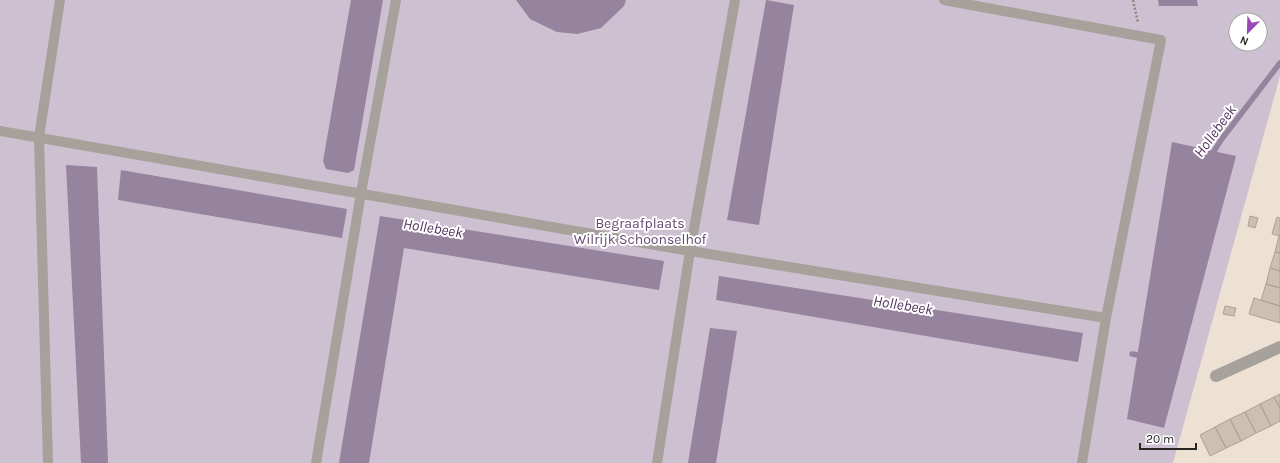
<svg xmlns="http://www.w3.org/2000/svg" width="1280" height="463" font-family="Karla,sans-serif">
<rect width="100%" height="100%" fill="#ece1d2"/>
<path fill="#ccc0d1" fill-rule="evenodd" d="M0,0H1280V76L1173,463H0ZM1236,20H1260V44H1236Z"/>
<path fill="#96839d" d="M351,0H383L354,170L348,173L326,169L323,161Z
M516,0H626L624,6L601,28L577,34L557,32L530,19Z
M766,0L794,5L759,225L727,220Z
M1158,0H1197L1198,6H1159Z
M1172,142L1236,156L1164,428L1127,419Z
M66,165L97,167L108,463H81Z
M121,170L347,209L342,238L118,200Z
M380,216L664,261L659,290L404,248L369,463H339Z
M719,276L1083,333L1078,362L716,300Z
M710,328L737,331L716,463H688Z"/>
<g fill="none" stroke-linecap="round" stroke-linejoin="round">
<path stroke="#96839d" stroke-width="5.5" d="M1211,156L1221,140L1280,63
M1132,354L1144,356"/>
</g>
<path fill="#cbc0b1" stroke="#aca294" d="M1250,216L1258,218L1255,228L1248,226Z
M1277,217L1280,218V236L1272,234Z
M1279,236H1280V253L1275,252Z
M1275,252L1280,253V271L1270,268Z
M1270,268L1280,271V288L1266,284Z
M1266,284L1280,288V306L1261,300Z
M1254,298L1280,306V323L1249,314Z
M1225,306L1236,308L1234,316L1223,314Z
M1280,394V408L1274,397Z
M1274,397L1280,408V421L1271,426L1260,404Z
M1260,404L1271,426L1256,433L1245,412Z
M1245,412L1256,433L1241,441L1230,419Z
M1230,419L1241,441L1226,448L1215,427Z
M1215,427L1226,448L1210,456L1200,435Z"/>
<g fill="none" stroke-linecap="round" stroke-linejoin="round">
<path stroke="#8e877c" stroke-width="2.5" stroke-dasharray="2 2" stroke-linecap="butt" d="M1133,0L1138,23"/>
<path stroke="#a6a19a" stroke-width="10" d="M944,0L1161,40L1106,318L1082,463
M0,131L690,251L1106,318
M48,463L39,137L60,0
M316,463L361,193L396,0
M657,463L690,251L735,0"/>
<path stroke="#a6a19a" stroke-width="12" d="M1216,376L1280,347"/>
</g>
<g text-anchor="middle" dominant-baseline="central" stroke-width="4" stroke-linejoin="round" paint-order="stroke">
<g font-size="14" fill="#664971" stroke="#fff">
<text x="640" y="223">Begraafplaats<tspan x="640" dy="16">Wilrijk Schoonselhof</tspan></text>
</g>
<g font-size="15" font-style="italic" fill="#52365d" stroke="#fff">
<text transform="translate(1215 131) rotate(-54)">Hollebeek</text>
<text transform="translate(433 228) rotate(9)">Hollebeek</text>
<text transform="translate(903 305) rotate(9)">Hollebeek</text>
</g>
</g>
<g transform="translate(1248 32) rotate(203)"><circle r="19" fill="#ffffff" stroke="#a9a8a6"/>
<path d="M0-3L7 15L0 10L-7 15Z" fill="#9948b7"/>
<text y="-6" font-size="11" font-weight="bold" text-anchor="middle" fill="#292520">N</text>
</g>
<path d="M1140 443v6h56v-6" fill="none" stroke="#292520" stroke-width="2"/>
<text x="1146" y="443" font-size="12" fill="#292520" stroke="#ffffff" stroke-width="3" paint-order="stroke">20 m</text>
</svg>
